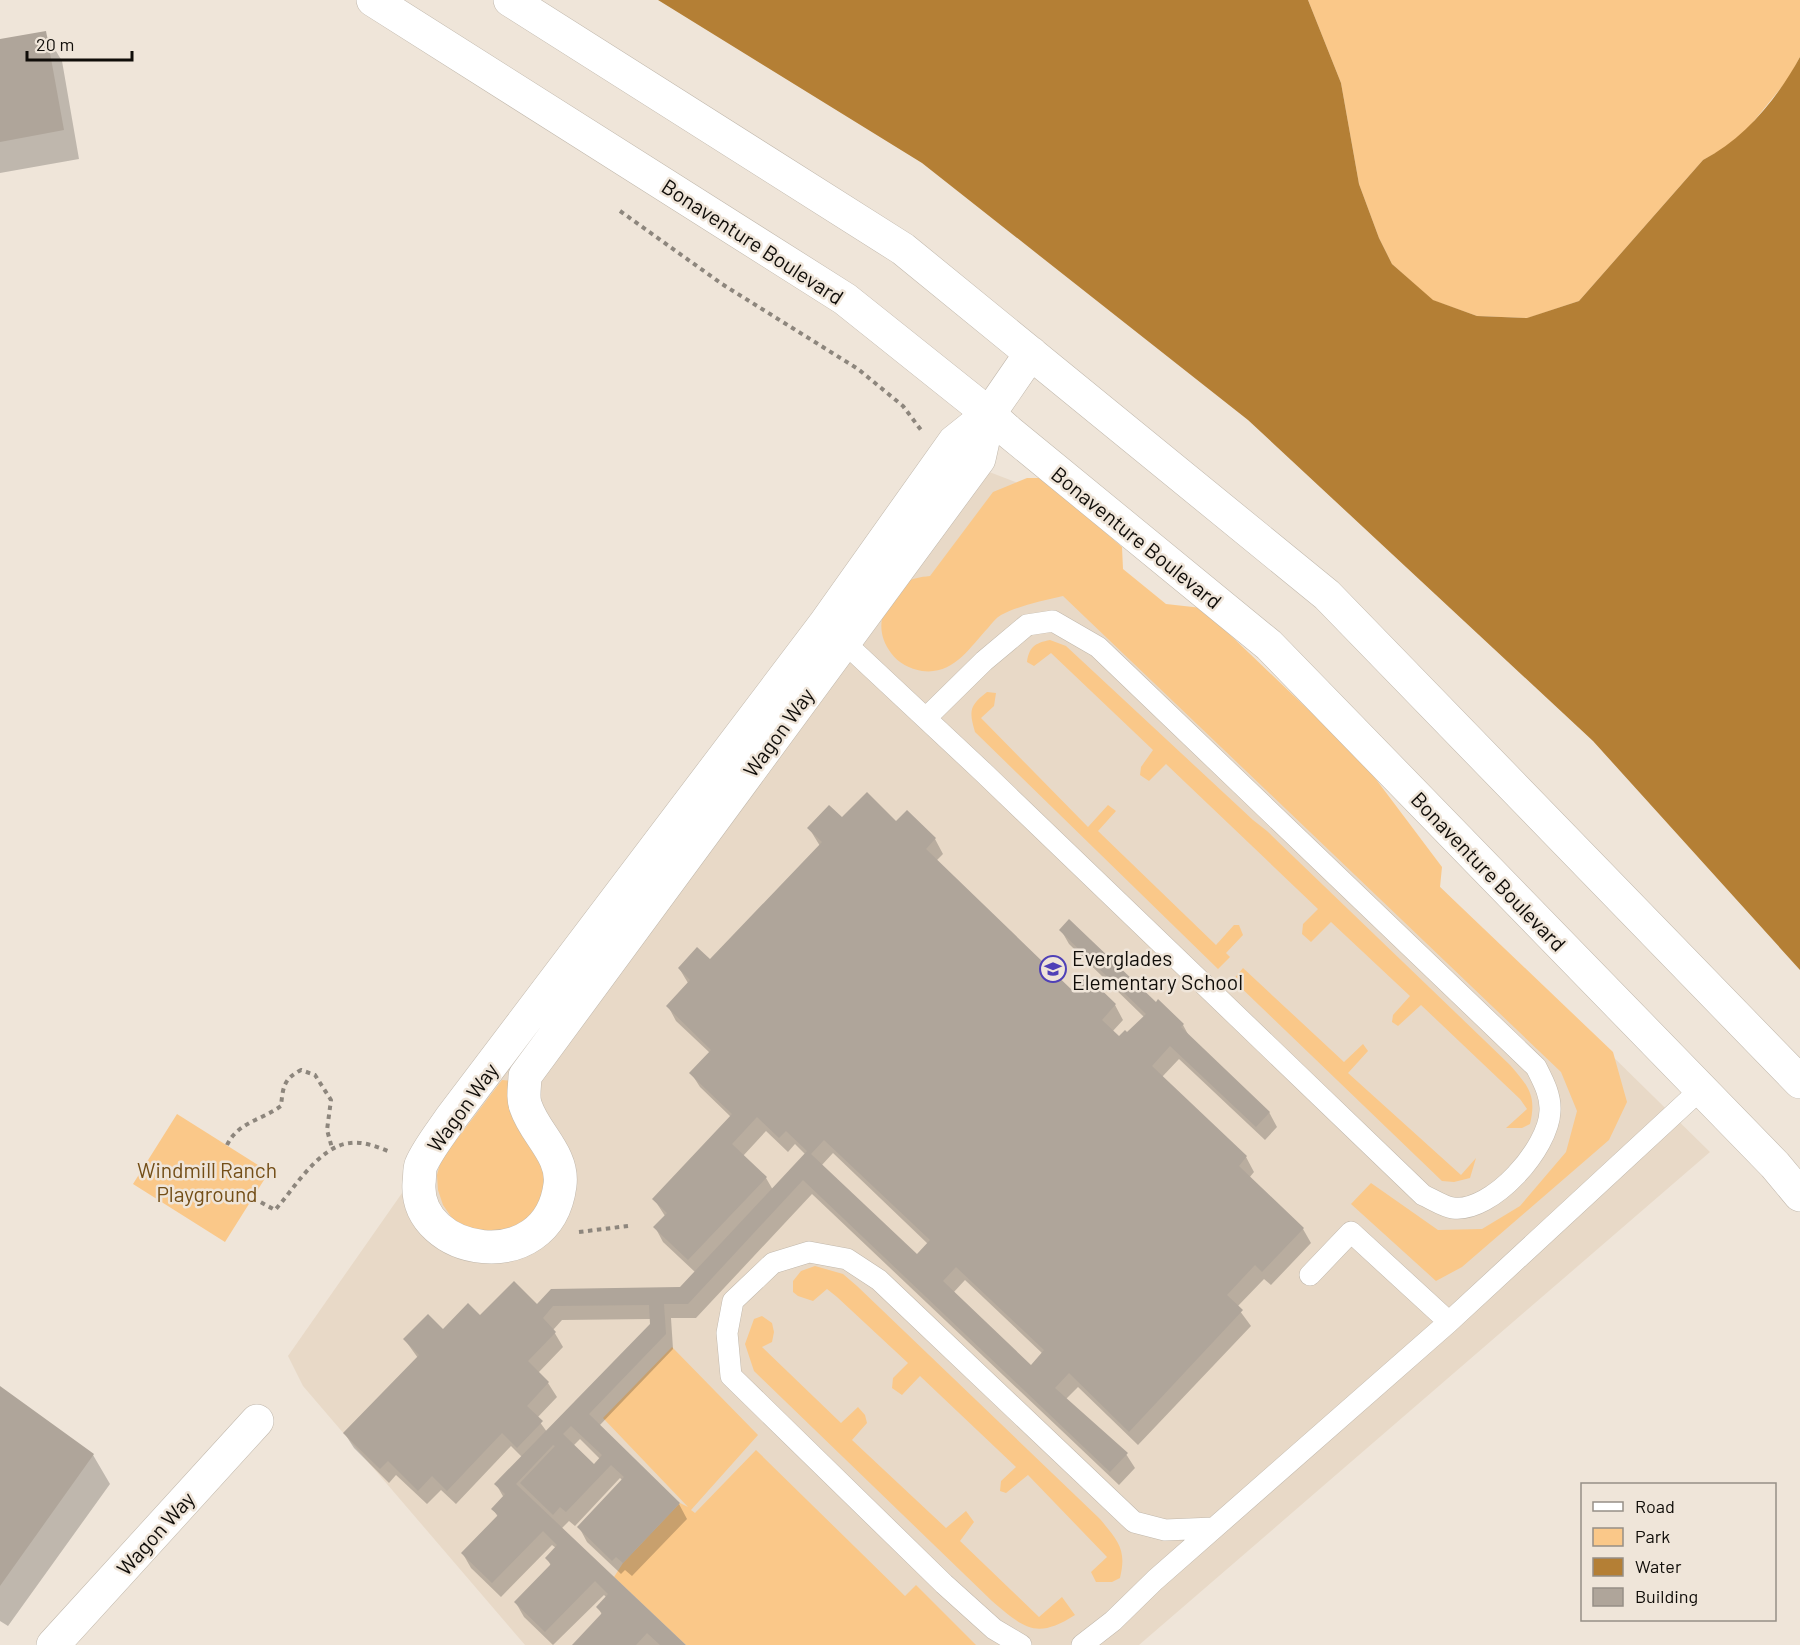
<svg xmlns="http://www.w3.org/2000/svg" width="1800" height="1645" font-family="Barlow,sans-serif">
<rect width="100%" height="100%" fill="#efe5d9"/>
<path fill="#e8d9c7" d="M945,455L1036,490L1710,1152L1139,1645H525L303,1386L288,1356L486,1073L525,1051Z"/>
<path fill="#fac889" d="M1308,0H1800V57L1788,79L1746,131L1723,149L1703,160L1579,301L1528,318L1477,316L1432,300L1392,264L1379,238L1359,184L1341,83Z
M1027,478H1043L1122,547L1123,569L1166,604L1202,608L1363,762L1442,867L1440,887L1613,1052L1627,1102L1609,1140L1462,1267L1436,1281L1351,1204L1371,1183L1438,1230L1482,1229L1520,1206L1566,1152L1577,1111L1561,1072L1063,596C1042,601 1020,605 1001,615C996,618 992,623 988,628C969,648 954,675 922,671C910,669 898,663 891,653C877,634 879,615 892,598C896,593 899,587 904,584C912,578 920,577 930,576L993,492Z
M1050,640L1066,646L1253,820L1267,831L1510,1065C1528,1086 1537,1095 1530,1124L1522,1128H1506L1527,1109L1520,1099L1421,1005L1398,1026L1392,1022L1393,1015L1410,996L1331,922L1311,942L1302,934L1303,924L1318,909L1166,764L1149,781L1140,775L1141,767L1153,750L1051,653L1034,666L1027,662C1029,647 1035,643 1050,640Z
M987,692L996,693L994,706L981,718L1088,827L1108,805L1116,811L1098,831L1216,945L1234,925H1239L1243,935L1226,953L1230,957L1218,969L975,732C969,711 969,706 987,692Z
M1243,968L1344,1062L1363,1044L1368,1051L1348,1073L1461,1175L1476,1158L1470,1178L1454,1182L1442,1181L1233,980Z
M502,1080L512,1081L542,1156L546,1190L528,1220L498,1234L464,1227L452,1218L443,1205L438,1190L437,1175L441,1160Z
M177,1114L269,1172L225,1242L133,1184Z
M815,1266L843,1274L857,1286L1100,1519C1118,1541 1127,1549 1120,1578L1112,1582H1096L1091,1572L1107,1557L1028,1475L1006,1493L1000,1491L1001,1481L1016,1467L920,1376L902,1395L892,1388L893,1378L908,1363L837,1297L827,1289L813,1301L798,1296L793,1292V1281L801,1271Z
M762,1316L772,1323L774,1332L772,1342L762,1347L841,1423L858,1407L865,1415L867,1423L852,1440L946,1528L966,1511L974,1522L960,1541L1039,1617L1062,1597L1075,1615C1036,1640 1024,1628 992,1601L754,1371L745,1344L754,1319Z
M672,1347L758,1435L691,1510L695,1513L756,1450L905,1596L916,1585L976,1645H686L614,1577L623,1563L680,1503L688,1507L603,1418Z"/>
<path fill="#b47f35" d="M658,0H1308L1341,83L1359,184L1379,238L1392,264L1433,300L1477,316L1527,318L1579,301L1703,160C1745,138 1777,99 1800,57V970L1593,741L1248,420L922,163Z"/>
<path fill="#0003" fill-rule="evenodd" d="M45,33L62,61L79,159L0,173V41Z
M907,812L935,839L943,854L936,861L1073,993L1115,1005L1123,1020L1112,1032L1119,1038L1127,1035L1144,1017L1069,944L1061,930L1183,1025L1189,1036L1269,1112L1277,1127L1265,1140L1179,1059L1162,1077L1246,1157L1254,1172L1249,1178L1303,1229L1311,1243L1271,1285L1264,1279L1237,1307L1251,1326L1138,1445L1078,1387L1066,1399L1126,1454L1135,1468L1119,1485L812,1194L696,1318H671L673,1349L599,1426L679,1504L687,1519L632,1576L625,1570L621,1574L587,1542L579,1527L623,1481L620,1478L575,1526L569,1521L561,1529L684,1645H574L602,1615L598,1607L607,1598L604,1595L553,1645L524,1617L516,1603L551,1566L547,1558L556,1548L552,1545L501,1597L471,1568L463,1554L498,1517L493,1509L504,1498L496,1484L522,1457L511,1446L456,1504L441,1490L427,1504L396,1475L389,1483L354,1448L345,1434L418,1358L405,1340L443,1331L480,1318L537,1306L680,1288L695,1272L663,1242L655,1227L665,1216L654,1199L731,1117L700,1087L691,1073L710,1053L676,1021L668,1006L688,983L679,968L710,961L820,846L809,828L842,819L896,823ZM766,1131L788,1152L795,1144L806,1155L773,1190L766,1178L743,1156ZM833,1153L928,1244L917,1257L821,1166ZM965,1280L1043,1354L1031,1367L953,1293ZM651,1319V1325L547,1432L537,1418L557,1397L548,1383L538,1373L563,1347L553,1330L562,1320ZM580,1439L600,1459L594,1466L573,1446Z
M0,1388L93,1455L110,1484L8,1626L0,1621Z"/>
<path fill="#afa59a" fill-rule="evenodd" d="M46,31L64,130L0,142V39Z
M867,792L896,821L907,810L936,838L926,849L1073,991L1087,976L1116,1004L1102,1020L1119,1036L1125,1030L1127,1032L1146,1014L1059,930L1069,919L1156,1002L1158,999L1184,1024L1181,1027L1270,1112L1256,1127L1170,1046L1152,1066L1247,1156L1239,1166L1304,1228L1262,1272L1255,1265L1227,1295L1243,1310L1129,1432L1069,1373L1055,1388L1128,1453L1110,1472L803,1180L688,1304H664L666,1334L589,1414L680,1503L623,1563L616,1557L612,1561L577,1527L624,1477L611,1465L566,1512L560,1507L553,1515L520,1483L555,1446L553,1445L516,1484L686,1645H660L647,1633L636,1645H572L602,1613L596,1607L608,1594L595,1581L545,1632L514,1602L551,1564L545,1558L557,1545L543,1531L492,1583L461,1553L498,1515L491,1509L505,1494L494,1484L650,1324L649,1305L553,1306L543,1318L556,1332L528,1361L549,1382L527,1406L543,1421L517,1448L502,1433L447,1491L432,1476L418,1491L388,1461L380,1469L343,1433L419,1355L403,1339L428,1314L443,1329L468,1303L480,1315L514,1281L537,1304L551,1289L680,1287L807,1151L786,1131L779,1138L757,1117L732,1144L767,1177L688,1260L653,1227L667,1213L652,1199L732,1114L689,1073L711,1050L666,1006L690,980L678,968L697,947L710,959L822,842L807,828L829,805L842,817ZM824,1140L930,1240L917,1254L811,1154ZM956,1267L1044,1350L1031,1365L943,1281ZM571,1426L602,1455L594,1464L563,1434Z
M0,1386L94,1454L0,1586Z"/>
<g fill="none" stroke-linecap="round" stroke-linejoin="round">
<defs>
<path id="lane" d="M844,642L983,772L1423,1195C1432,1199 1444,1207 1453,1208C1492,1213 1549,1148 1550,1111C1551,1095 1543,1081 1536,1067L1098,647L1053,621L1027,625L984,661L926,718
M1310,1275L1351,1232L1449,1322
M1021,1645L994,1629L944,1584L731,1376L727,1333L733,1301L773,1263L809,1252L847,1259L879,1280L1134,1522L1165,1530L1214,1528
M1082,1645L1113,1621L1155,1580L1449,1322L1701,1089"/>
<path id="street" d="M989,414L979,459L525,1076C525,1085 522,1098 526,1107C535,1134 564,1155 560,1185C548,1279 414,1256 419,1183C420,1177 419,1170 421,1165C428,1149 441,1133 451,1118L824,625L954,442Z
M53,1645L257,1421"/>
<path id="secondary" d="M373,0L845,299L989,414L1009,432L1269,645L1775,1165L1800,1195
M510,0L903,249L1327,595L1800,1082
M989,414L1031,353"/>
</defs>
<use href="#lane" stroke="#c1b8ac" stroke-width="22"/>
<use href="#street" stroke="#c1b8ac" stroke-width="34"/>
<use href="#secondary" stroke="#c1b8ac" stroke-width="34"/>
<path stroke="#8d867d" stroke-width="4" stroke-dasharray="4.5 4.5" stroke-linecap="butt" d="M620,211L722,284L858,369L903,406L921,430
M227,1145C238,1122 262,1120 281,1106C283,1088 283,1079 301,1070L315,1075L331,1100L327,1130L332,1148
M253,1198L275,1210C294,1189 319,1146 350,1143C363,1141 378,1147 390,1152
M579,1232L628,1226"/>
<use href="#lane" stroke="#fff" stroke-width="21"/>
<use href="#street" stroke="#fff" stroke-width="33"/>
<use href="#secondary" stroke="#fff" stroke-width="33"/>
</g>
<defs>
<symbol id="school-ring" viewBox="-11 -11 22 22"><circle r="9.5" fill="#efe5d9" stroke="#4f40b7" stroke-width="1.5"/><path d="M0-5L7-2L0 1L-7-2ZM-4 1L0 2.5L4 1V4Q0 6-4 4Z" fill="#4f40b7"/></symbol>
</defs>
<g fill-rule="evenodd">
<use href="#school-ring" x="1038" y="954" width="30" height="30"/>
</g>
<g text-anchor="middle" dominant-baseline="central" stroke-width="5" stroke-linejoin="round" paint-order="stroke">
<g font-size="21" fill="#100d09" stroke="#efe5d9">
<text transform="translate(753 241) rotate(33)">Bonaventure Boulevard</text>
<text transform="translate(1137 537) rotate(39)">Bonaventure Boulevard</text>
<text transform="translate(778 732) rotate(-54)">Wagon Way</text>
<text transform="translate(1489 871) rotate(46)">Bonaventure Boulevard</text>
<text transform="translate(462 1107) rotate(-54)">Wagon Way</text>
<text transform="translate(155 1533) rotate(-48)">Wagon Way</text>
</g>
<g font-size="21" fill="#100d09" stroke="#efe5d9" text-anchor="start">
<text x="1072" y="957">Everglades<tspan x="1072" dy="24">Elementary School</tspan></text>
</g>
<g font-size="21" fill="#734e17" stroke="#efe5d9">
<text x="207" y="1169">Windmill Ranch<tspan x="207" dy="24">Playground</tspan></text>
</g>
</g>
<rect x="1581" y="1483" width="195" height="138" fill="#efe5d9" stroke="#968f86" stroke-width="1.5"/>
<rect x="1593" y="1502" width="30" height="9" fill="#ffffff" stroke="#968f86" stroke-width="1.5"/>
<text x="1635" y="1513" font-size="18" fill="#100d09">Road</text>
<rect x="1593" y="1528" width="30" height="18" fill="#fac889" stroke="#968f86" stroke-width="1.5"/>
<text x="1635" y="1543" font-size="18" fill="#100d09">Park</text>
<rect x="1593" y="1558" width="30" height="18" fill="#b47f35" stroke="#968f86" stroke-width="1.5"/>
<text x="1635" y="1573" font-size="18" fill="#100d09">Water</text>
<rect x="1593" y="1588" width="30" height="18" fill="#afa59a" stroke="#968f86" stroke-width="1.5"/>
<text x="1635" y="1603" font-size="18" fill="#100d09">Building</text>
<path d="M27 51v9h105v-9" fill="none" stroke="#100d09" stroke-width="3"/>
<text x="36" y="51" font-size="18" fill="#100d09" stroke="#efe5d9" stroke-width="4.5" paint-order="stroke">20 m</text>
</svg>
